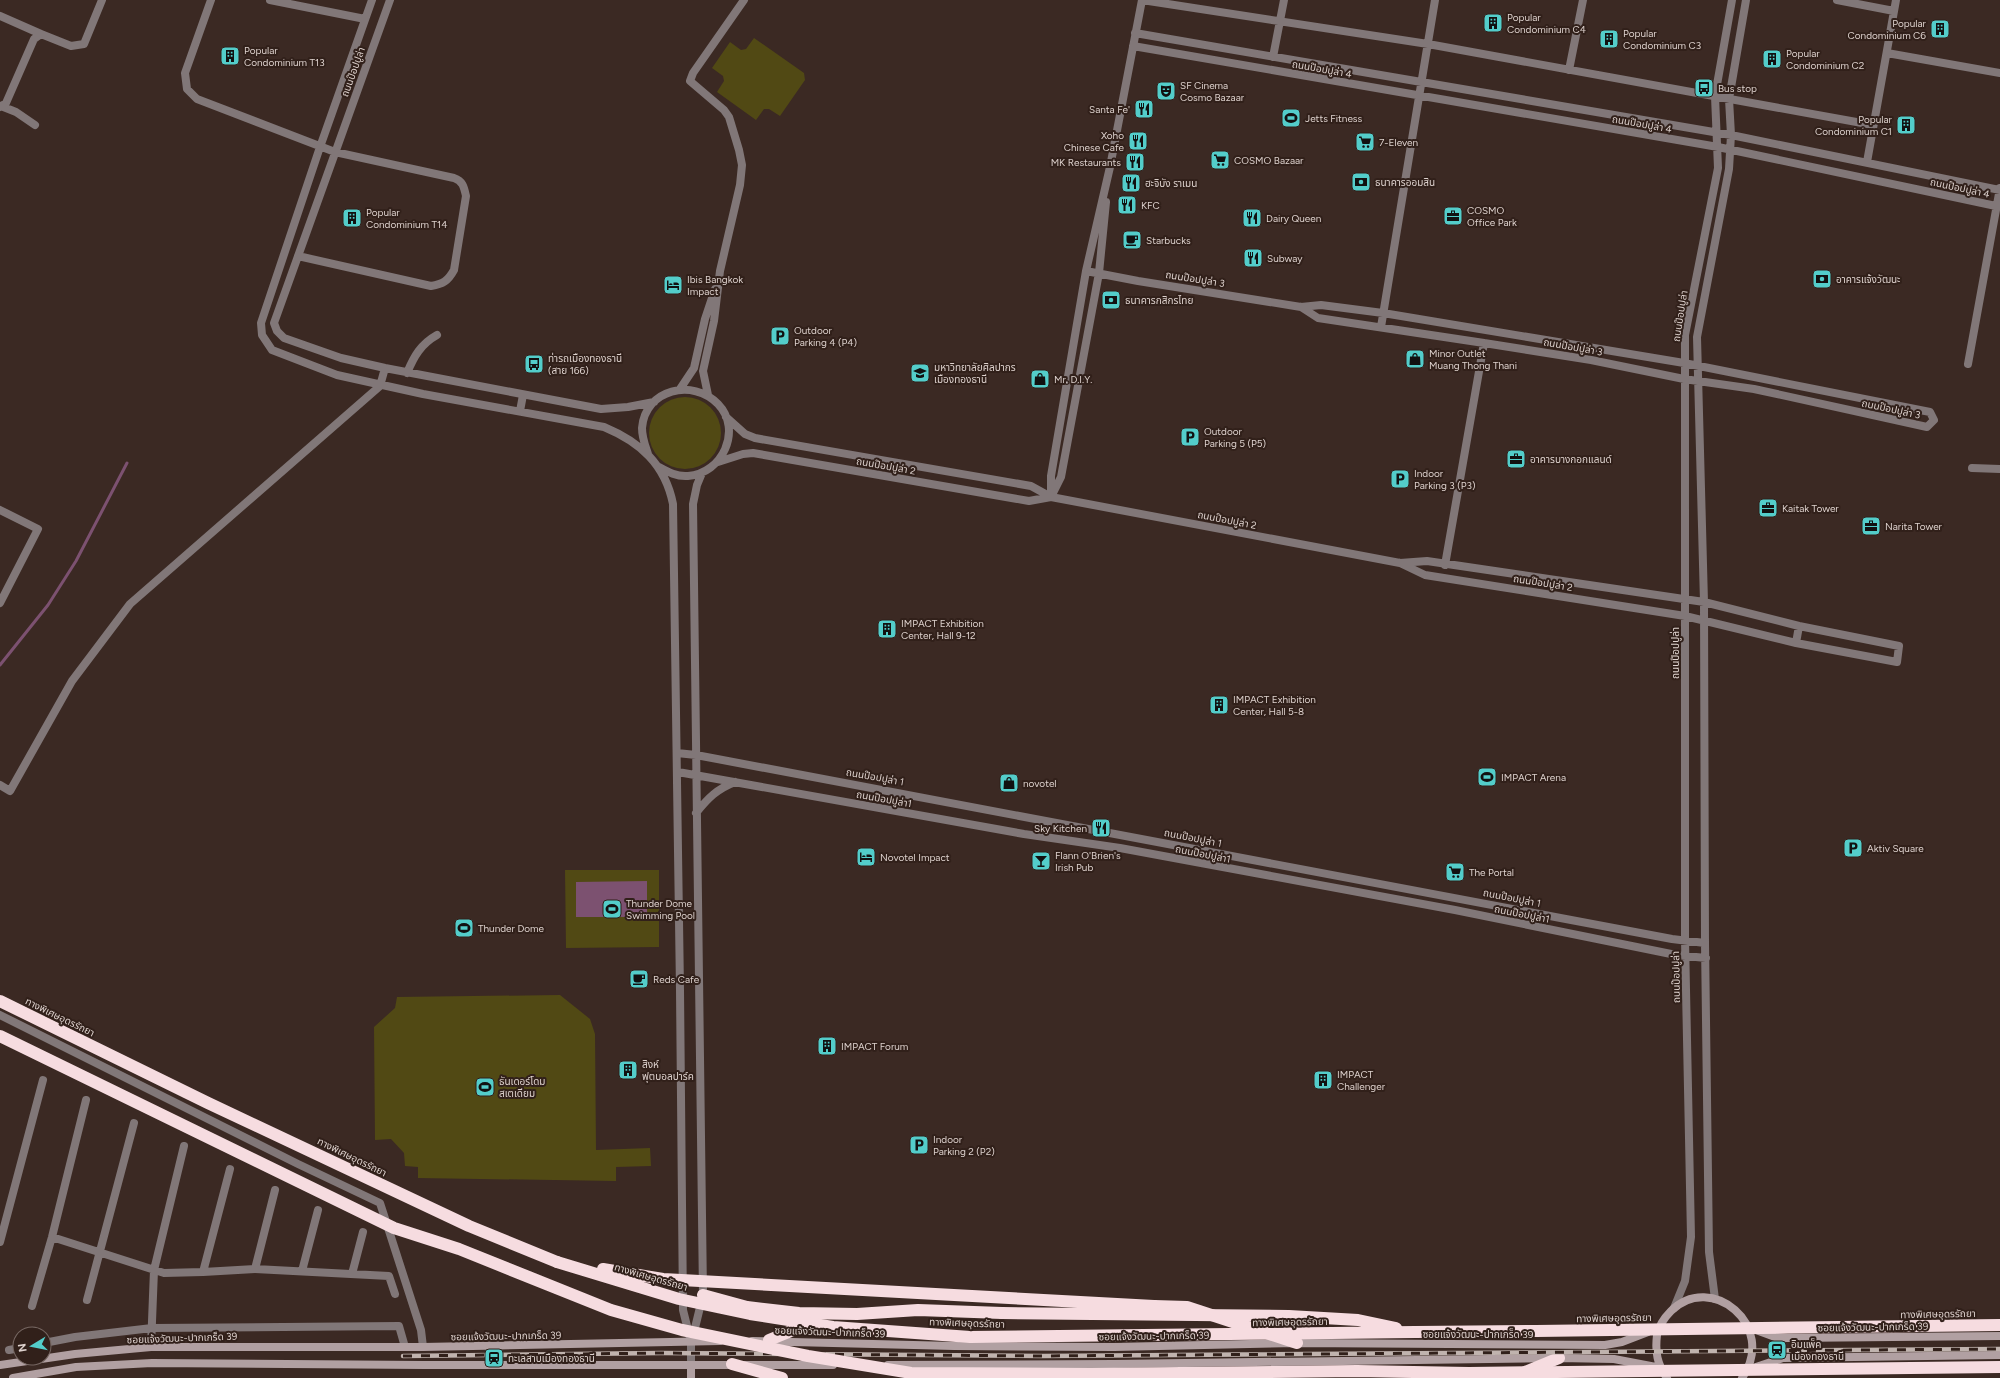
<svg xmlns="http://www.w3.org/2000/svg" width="2000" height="1378" font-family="Figtree,'Noto Sans Thai',sans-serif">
<rect width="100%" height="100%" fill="#3b2923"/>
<path fill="#514914" d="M754,38L804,73L805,80L780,116L769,109H764L756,120L717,92L724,81L723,76L712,68L730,42L741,50L746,49Z
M649 433a36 36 0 1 1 72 0a36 36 0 1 1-72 0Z
M565,870H659V947L566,948Z
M560,995L590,1019L595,1034L596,1150L650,1148L651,1166L616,1167V1181L418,1178V1167L405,1166L404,1153L391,1139L375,1140L374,1027L395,1008L397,997Z"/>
<path fill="#7c5170" d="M647,881V917H576V882Z"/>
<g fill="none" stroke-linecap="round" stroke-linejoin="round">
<path stroke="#7c5170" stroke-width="3" d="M0,665L48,605L76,561L127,463"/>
<path stroke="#817778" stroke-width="8" d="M211,0L185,73L187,89L197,99L335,152L454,178C463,181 464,187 466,196L454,270C448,281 443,284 431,286L298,256
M270,0L365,19
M372,0L320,147L261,323L262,335L272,350L337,375L423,394L604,427C640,442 665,464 673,504L680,990L683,1310L691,1342V1365
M390,0L274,323L277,331L284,338L341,358L385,368L601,409L628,407L654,402
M1142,0L1428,44L1873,125
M1837,0L1894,11
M0,16L41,34
M1135,33L1731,135L2000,190
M1133,46L1718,147L1996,206
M1887,53L2000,73
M1273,57L1284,0
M1569,70L1583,0
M1,106L16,112L35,125
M0,107L6,103L34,39L41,34L71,46L84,44L102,0
M1867,162L1896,0
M1086,271L1138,281L1301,307L1321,305L1383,313L1684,363L1930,412L1934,420L1927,427L1754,389L1684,379L1591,360L1484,343L1318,318L1301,307
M1381,327L1435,0
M1968,364L2000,188
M407,373C414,356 421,344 437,335
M680,389L694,368L705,319L715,289
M708,395L703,371L714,321L720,271L740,185L742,165L739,150L729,117L724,110L690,81L693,73L744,0
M520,411L523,395
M726,417L745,434L755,438L1031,486L1051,497L1400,563L1427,561L1704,602L1799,626L1899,646L1897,662L1796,643L1685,616L1425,575L1400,563
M648,454C645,445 642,438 642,428C645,389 693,378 718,404C743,430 722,474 688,476C677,477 668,472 659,467
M718,462L743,454L753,453L1029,501L1051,497
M1972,468L2000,469
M1052,495L1061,477L1099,273L1106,202
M1051,497V476L1086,271L1110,167L1142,0
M0,510L38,529L0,603
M1445,565L1484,343
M1796,643L1799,626
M677,753L696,755L1672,939L1705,943
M678,772L1024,834L1120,848L1455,910L1676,955L1706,958
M0,785L10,791L72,681L130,604L380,386L385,368
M696,813C708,798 717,789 735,782
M0,1015L298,1164L380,1203L421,1330L423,1347
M52,1237L164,1273L203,1272L255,1269L389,1276L395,1294
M0,1242L43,1080
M255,1269L275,1190
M302,1271L318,1210
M203,1272L230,1169
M352,1274L363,1232
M1715,1299L1709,1252L1705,943L1704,602L1697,337L1729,169L1731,135L1729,99L1746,0
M87,1300L134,1123
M32,1306L52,1237L86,1100
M1674,1308L1685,1281L1691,1237L1685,940V335L1718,168L1715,96L1732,0
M693,1336L703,1295L693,504L697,485L702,473
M44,1343L75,1337L152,1328L399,1326L405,1347
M151,1347L154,1270L184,1146
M9,1350L20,1348"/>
<path stroke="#b1a0a2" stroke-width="8" d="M1756,1330L1775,1337L1787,1338L2000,1336
M752,1341L954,1346L1114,1347L1297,1343L1605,1345L1622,1342L1648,1332
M0,1365L75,1354L151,1347H423L720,1341
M691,1365V1378
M888,1365L1114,1364L1559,1358L1614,1359L1656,1367
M1756,1367L1783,1358L2000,1355
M13,1378L76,1367L152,1363L423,1365H833
M1667,1378C1657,1364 1655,1352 1657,1335C1659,1325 1664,1318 1671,1311C1711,1271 1778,1326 1742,1378"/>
<path stroke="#f6dce0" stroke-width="12" d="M0,1001L208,1103L469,1226L557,1262
M703,1295L747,1307L799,1313L857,1314L918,1310L1002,1313
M1154,1306L1187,1307L1297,1343
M1415,1332L1536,1331
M769,1340L796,1329L817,1324
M732,1364L782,1378
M1525,1372L1559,1358"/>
<defs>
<path id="rail" d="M403,1356L661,1353L1042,1356L2000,1349"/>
</defs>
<use href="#rail" stroke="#c0b3ae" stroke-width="4.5"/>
<use href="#rail" stroke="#31201a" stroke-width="3" stroke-dasharray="9" stroke-linecap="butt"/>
<path stroke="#f6dce0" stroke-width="12" d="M0,1036L394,1228L459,1249L611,1310L682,1330L808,1356L911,1373L1091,1374L1357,1371L1469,1373L2000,1367
M557,1262L679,1299L750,1314L833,1327L970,1337L1415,1332
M603,1269L663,1279L1154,1306
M1002,1313L1289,1316L1358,1320L1396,1328
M1536,1331L2000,1325"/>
</g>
<defs>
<symbol id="building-square" viewBox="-11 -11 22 22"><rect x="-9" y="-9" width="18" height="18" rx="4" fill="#53cdca" stroke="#31201a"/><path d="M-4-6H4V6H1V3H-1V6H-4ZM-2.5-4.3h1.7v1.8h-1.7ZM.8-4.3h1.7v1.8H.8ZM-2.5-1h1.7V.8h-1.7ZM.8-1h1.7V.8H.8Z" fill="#111"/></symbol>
<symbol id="bus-square" viewBox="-11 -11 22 22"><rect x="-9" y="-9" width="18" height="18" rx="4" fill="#53cdca" stroke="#31201a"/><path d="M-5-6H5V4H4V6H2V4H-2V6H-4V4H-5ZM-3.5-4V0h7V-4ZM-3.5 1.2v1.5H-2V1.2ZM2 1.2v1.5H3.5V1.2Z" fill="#111"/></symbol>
<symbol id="theatre-square" viewBox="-11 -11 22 22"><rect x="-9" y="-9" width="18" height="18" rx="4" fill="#53cdca" stroke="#31201a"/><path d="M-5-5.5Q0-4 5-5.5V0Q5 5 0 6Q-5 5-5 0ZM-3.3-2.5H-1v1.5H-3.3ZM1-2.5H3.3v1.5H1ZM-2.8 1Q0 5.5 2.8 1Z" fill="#111"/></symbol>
<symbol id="restaurant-square" viewBox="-11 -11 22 22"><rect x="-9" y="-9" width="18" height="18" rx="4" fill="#53cdca" stroke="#31201a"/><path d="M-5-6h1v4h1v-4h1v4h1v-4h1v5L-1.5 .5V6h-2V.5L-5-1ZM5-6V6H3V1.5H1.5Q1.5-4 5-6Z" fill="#111"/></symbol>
<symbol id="stadium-square" viewBox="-11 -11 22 22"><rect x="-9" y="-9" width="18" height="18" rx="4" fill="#53cdca" stroke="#31201a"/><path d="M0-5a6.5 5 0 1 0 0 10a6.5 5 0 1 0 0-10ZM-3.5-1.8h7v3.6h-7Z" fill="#111"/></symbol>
<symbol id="supermarket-square" viewBox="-11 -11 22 22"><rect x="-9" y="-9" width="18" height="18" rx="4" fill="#53cdca" stroke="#31201a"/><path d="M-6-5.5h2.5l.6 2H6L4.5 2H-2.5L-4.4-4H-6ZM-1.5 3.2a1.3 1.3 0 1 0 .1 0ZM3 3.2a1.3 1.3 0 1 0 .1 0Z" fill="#111"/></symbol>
<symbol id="bank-square" viewBox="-11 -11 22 22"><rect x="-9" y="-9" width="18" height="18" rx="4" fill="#53cdca" stroke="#31201a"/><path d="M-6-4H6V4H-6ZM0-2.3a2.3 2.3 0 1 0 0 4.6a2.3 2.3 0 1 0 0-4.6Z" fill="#111"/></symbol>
<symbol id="office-square" viewBox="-11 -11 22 22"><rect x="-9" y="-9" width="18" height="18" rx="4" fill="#53cdca" stroke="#31201a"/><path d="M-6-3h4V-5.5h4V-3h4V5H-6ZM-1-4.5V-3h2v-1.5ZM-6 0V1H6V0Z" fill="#111"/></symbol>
<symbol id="cafe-square" viewBox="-11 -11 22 22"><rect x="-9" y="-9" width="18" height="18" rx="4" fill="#53cdca" stroke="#31201a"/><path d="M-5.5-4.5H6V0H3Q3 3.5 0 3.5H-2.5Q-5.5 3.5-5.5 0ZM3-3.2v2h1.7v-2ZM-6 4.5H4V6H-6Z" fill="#111"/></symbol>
<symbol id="hotel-square" viewBox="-11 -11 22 22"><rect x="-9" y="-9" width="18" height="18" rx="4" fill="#53cdca" stroke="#31201a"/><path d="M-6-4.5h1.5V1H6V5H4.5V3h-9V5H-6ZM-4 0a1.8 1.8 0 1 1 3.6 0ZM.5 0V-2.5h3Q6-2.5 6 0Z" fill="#111"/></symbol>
<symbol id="parking-square" viewBox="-11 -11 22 22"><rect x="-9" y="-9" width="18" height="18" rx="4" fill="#53cdca" stroke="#31201a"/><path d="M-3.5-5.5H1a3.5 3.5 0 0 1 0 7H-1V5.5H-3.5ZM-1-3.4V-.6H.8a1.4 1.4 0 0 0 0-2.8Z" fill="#111"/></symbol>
<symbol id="shop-square" viewBox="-11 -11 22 22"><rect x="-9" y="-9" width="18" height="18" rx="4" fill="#53cdca" stroke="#31201a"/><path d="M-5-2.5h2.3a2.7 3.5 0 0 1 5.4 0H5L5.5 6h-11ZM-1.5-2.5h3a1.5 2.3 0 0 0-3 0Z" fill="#111"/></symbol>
<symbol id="university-square" viewBox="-11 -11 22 22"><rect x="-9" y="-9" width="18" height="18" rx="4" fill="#53cdca" stroke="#31201a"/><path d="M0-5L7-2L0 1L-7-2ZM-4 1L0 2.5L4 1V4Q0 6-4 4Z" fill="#111"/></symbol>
<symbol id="bar-square" viewBox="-11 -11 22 22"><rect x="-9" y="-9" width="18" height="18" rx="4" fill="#53cdca" stroke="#31201a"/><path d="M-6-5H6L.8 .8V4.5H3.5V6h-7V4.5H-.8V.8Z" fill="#111"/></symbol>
<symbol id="station-square" viewBox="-11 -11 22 22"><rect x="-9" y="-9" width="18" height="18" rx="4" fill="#53cdca" stroke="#31201a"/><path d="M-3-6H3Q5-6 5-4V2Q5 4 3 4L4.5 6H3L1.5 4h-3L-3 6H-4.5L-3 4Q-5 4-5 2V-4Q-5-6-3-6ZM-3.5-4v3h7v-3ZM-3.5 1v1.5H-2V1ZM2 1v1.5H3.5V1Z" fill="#111"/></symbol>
</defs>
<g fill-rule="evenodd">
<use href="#building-square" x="1482" y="12" width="22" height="22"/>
<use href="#building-square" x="1929" y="18" width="22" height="22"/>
<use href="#building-square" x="1598" y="28" width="22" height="22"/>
<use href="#building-square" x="219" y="45" width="22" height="22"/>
<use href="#building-square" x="1761" y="48" width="22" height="22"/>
<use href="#bus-square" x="1693" y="77" width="22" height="22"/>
<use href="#theatre-square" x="1155" y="80" width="22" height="22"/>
<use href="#restaurant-square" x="1133" y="98" width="22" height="22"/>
<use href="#stadium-square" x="1280" y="107" width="22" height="22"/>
<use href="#building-square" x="1895" y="114" width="22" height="22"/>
<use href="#restaurant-square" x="1127" y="130" width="22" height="22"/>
<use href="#supermarket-square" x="1354" y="131" width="22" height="22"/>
<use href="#supermarket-square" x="1209" y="149" width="22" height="22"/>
<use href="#restaurant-square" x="1124" y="151" width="22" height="22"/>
<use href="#bank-square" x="1350" y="171" width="22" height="22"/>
<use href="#restaurant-square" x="1120" y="172" width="22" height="22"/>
<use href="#restaurant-square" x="1116" y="194" width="22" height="22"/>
<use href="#office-square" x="1442" y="205" width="22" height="22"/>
<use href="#building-square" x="341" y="207" width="22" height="22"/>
<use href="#restaurant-square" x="1241" y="207" width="22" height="22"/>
<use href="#cafe-square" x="1121" y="229" width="22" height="22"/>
<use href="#restaurant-square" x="1242" y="247" width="22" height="22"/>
<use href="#bank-square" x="1811" y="268" width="22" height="22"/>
<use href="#hotel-square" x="662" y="274" width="22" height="22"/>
<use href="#bank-square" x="1100" y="289" width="22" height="22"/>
<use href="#parking-square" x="769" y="325" width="22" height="22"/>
<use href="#shop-square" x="1404" y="348" width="22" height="22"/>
<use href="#bus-square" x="523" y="353" width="22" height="22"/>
<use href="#university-square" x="909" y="362" width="22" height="22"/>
<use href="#shop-square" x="1029" y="368" width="22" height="22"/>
<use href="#parking-square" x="1179" y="426" width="22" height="22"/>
<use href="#office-square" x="1505" y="448" width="22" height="22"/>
<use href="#parking-square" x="1389" y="468" width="22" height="22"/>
<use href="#office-square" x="1757" y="497" width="22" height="22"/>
<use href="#office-square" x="1860" y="515" width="22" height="22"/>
<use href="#building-square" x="876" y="618" width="22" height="22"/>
<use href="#building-square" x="1208" y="694" width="22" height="22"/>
<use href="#stadium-square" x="1476" y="766" width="22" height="22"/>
<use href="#shop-square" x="998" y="772" width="22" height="22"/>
<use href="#restaurant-square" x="1090" y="817" width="22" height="22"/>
<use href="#parking-square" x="1842" y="837" width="22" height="22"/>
<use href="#hotel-square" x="855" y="846" width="22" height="22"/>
<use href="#bar-square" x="1030" y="850" width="22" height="22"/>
<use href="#supermarket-square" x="1444" y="861" width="22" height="22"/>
<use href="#stadium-square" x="601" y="898" width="22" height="22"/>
<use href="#stadium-square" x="453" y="917" width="22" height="22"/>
<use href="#cafe-square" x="628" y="968" width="22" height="22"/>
<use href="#building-square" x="816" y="1035" width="22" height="22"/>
<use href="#building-square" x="617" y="1059" width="22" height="22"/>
<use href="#building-square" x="1312" y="1069" width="22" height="22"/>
<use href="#stadium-square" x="474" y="1076" width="22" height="22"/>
<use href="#parking-square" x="908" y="1134" width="22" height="22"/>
<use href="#station-square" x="1766" y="1339" width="22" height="22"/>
<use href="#station-square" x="483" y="1347" width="22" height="22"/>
</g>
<g text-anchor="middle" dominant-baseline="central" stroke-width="4" stroke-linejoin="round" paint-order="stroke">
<g font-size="10" fill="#ded2ce" stroke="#31201a" text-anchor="start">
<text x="1507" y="17">Popular<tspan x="1507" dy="12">Condominium C4</tspan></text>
<text x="1926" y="23" text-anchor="end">Popular<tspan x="1926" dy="12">Condominium C6</tspan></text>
<text x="1623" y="33">Popular<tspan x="1623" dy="12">Condominium C3</tspan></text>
<text x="244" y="50">Popular<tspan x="244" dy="12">Condominium T13</tspan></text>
<text x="1786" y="53">Popular<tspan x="1786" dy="12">Condominium C2</tspan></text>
<text x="1180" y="85">SF Cinema<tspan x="1180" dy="12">Cosmo Bazaar</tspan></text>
<text x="1718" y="88">Bus stop</text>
<text x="1130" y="109" text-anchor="end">Santa Fe'</text>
<text x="1305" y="118">Jetts Fitness</text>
<text x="1892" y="119" text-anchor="end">Popular<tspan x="1892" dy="12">Condominium C1</tspan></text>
<text x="1124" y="135" text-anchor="end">Xoho<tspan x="1124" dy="12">Chinese Cafe</tspan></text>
<text x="1379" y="142">7-Eleven</text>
<text x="1234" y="160">COSMO Bazaar</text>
<text x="1121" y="162" text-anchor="end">MK Restaurants</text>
<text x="1375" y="182">ธนาคารออมสิน</text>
<text x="1145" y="183">ฮะจิบัง ราเมน</text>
<text x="1141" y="205">KFC</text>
<text x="1467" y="210">COSMO<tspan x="1467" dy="12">Office Park</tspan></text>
<text x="366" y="212">Popular<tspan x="366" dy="12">Condominium T14</tspan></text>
<text x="1266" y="218">Dairy Queen</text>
<text x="1146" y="240">Starbucks</text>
<text x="1267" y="258">Subway</text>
<text x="687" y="279">Ibis Bangkok<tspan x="687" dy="12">Impact</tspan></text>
<text x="1836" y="279">อาคารแจ้งวัฒนะ</text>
<text x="1125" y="300">ธนาคารกสิกรไทย</text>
<text x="794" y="330">Outdoor<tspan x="794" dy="12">Parking 4 (P4)</tspan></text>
<text x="1429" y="353">Minor Outlet<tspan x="1429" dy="12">Muang Thong Thani</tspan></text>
<text x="548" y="358">ท่ารถเมืองทองธานี<tspan x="548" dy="12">(สาย 166)</tspan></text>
<text x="934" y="367">มหาวิทยาลัยศิลปากร<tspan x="934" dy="12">เมืองทองธานี</tspan></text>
<text x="1054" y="379">Mr. D.I.Y.</text>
<text x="1204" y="431">Outdoor<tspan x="1204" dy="12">Parking 5 (P5)</tspan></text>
<text x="1530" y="459">อาคารบางกอกแลนด์</text>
<text x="1414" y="473">Indoor<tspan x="1414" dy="12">Parking 3 (P3)</tspan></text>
<text x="1782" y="508">Kaitak Tower</text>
<text x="1885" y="526">Narita Tower</text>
<text x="901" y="623">IMPACT Exhibition<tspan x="901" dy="12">Center, Hall 9-12</tspan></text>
<text x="1233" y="699">IMPACT Exhibition<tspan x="1233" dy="12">Center, Hall 5-8</tspan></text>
<text x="1501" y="777">IMPACT Arena</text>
<text x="1023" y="783">novotel</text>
<text x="1087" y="828" text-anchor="end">Sky Kitchen</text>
<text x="1867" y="848">Aktiv Square</text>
<text x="1055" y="855">Flann O'Brien's<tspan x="1055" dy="12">Irish Pub</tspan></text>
<text x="880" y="857">Novotel Impact</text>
<text x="1469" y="872">The Portal</text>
<text x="626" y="903">Thunder Dome<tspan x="626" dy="12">Swimming Pool</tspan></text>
<text x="478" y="928">Thunder Dome</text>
<text x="653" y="979">Reds Cafe</text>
<text x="841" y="1046">IMPACT Forum</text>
<text x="642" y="1064">สิงห์<tspan x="642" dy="12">ฟุตบอลปาร์ค</tspan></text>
<text x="1337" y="1074">IMPACT<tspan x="1337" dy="12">Challenger</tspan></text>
<text x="499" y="1081">ธันเดอร์โดม<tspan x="499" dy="12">สเตเดียม</tspan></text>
<text x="933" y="1139">Indoor<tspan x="933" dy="12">Parking 2 (P2)</tspan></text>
<text x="1791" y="1344">อิมแพ็ค<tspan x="1791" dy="12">เมืองทองธานี</tspan></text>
<text x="508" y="1358">ทะเลสาบเมืองทองธานี</text>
</g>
<g font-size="10" fill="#ded2ce" stroke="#31201a">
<text transform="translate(1322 69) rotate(10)">ถนนป๊อปปูล่า 4</text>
<text transform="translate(353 72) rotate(-70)">ถนนป๊อปปูล่า</text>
<text transform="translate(1642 124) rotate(10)">ถนนป๊อปปูล่า 4</text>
<text transform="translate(1960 188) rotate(12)">ถนนป๊อปปูล่า 4</text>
<text transform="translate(1195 279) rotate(9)">ถนนป๊อปปูล่า 3</text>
<text transform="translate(1680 316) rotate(-81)">ถนนป๊อปปูล่า</text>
<text transform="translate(1573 347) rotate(10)">ถนนป๊อปปูล่า 3</text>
<text transform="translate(1891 409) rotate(12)">ถนนป๊อปปูล่า 3</text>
<text transform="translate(886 466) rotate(10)">ถนนป๊อปปูล่า 2</text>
<text transform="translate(1227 520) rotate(11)">ถนนป๊อปปูล่า 2</text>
<text transform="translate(1543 583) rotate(9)">ถนนป๊อปปูล่า 2</text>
<text transform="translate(1675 653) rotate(-90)">ถนนป๊อปปูล่า</text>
<text transform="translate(875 777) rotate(10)">ถนนป๊อปปูล่า 1</text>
<text transform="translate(884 799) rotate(10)">ถนนป๊อปปูล่า1</text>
<text transform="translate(1193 838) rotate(11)">ถนนป๊อปปูล่า 1</text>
<text transform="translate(1203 854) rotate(11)">ถนนป๊อปปูล่า1</text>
<text transform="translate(1512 898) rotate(11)">ถนนป๊อปปูล่า 1</text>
<text transform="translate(1522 914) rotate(11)">ถนนป๊อปปูล่า1</text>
<text transform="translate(1676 977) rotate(-91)">ถนนป๊อปปูล่า</text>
<text transform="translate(60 1017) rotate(26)">ทางพิเศษอุดรรัถยา</text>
<text transform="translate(352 1157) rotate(26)">ทางพิเศษอุดรรัถยา</text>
<text transform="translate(651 1277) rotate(16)">ทางพิเศษอุดรรัถยา</text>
<text transform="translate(1938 1314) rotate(-1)">ทางพิเศษอุดรรัถยา</text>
<text transform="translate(1614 1318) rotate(-1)">ทางพิเศษอุดรรัถยา</text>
<text transform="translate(1290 1322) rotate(-1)">ทางพิเศษอุดรรัถยา</text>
<text transform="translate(967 1323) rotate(2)">ทางพิเศษอุดรรัถยา</text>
<text transform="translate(1873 1327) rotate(-1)">ซอยแจ้งวัฒนะ-ปากเกร็ด 39</text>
<text transform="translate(830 1332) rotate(2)">ซอยแจ้งวัฒนะ-ปากเกร็ด 39</text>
<text x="1478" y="1334">ซอยแจ้งวัฒนะ-ปากเกร็ด 39</text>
<text transform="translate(506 1336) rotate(-1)">ซอยแจ้งวัฒนะ-ปากเกร็ด 39</text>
<text transform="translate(1154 1336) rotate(-1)">ซอยแจ้งวัฒนะ-ปากเกร็ด 39</text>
<text transform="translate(182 1338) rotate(-2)">ซอยแจ้งวัฒนะ-ปากเกร็ด 39</text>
</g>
</g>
<g transform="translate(32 1346) rotate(260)"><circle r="19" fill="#31201a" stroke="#766762"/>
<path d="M0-3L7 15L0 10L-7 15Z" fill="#53cdca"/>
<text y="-6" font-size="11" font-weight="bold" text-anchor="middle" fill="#ded2ce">N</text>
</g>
</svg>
